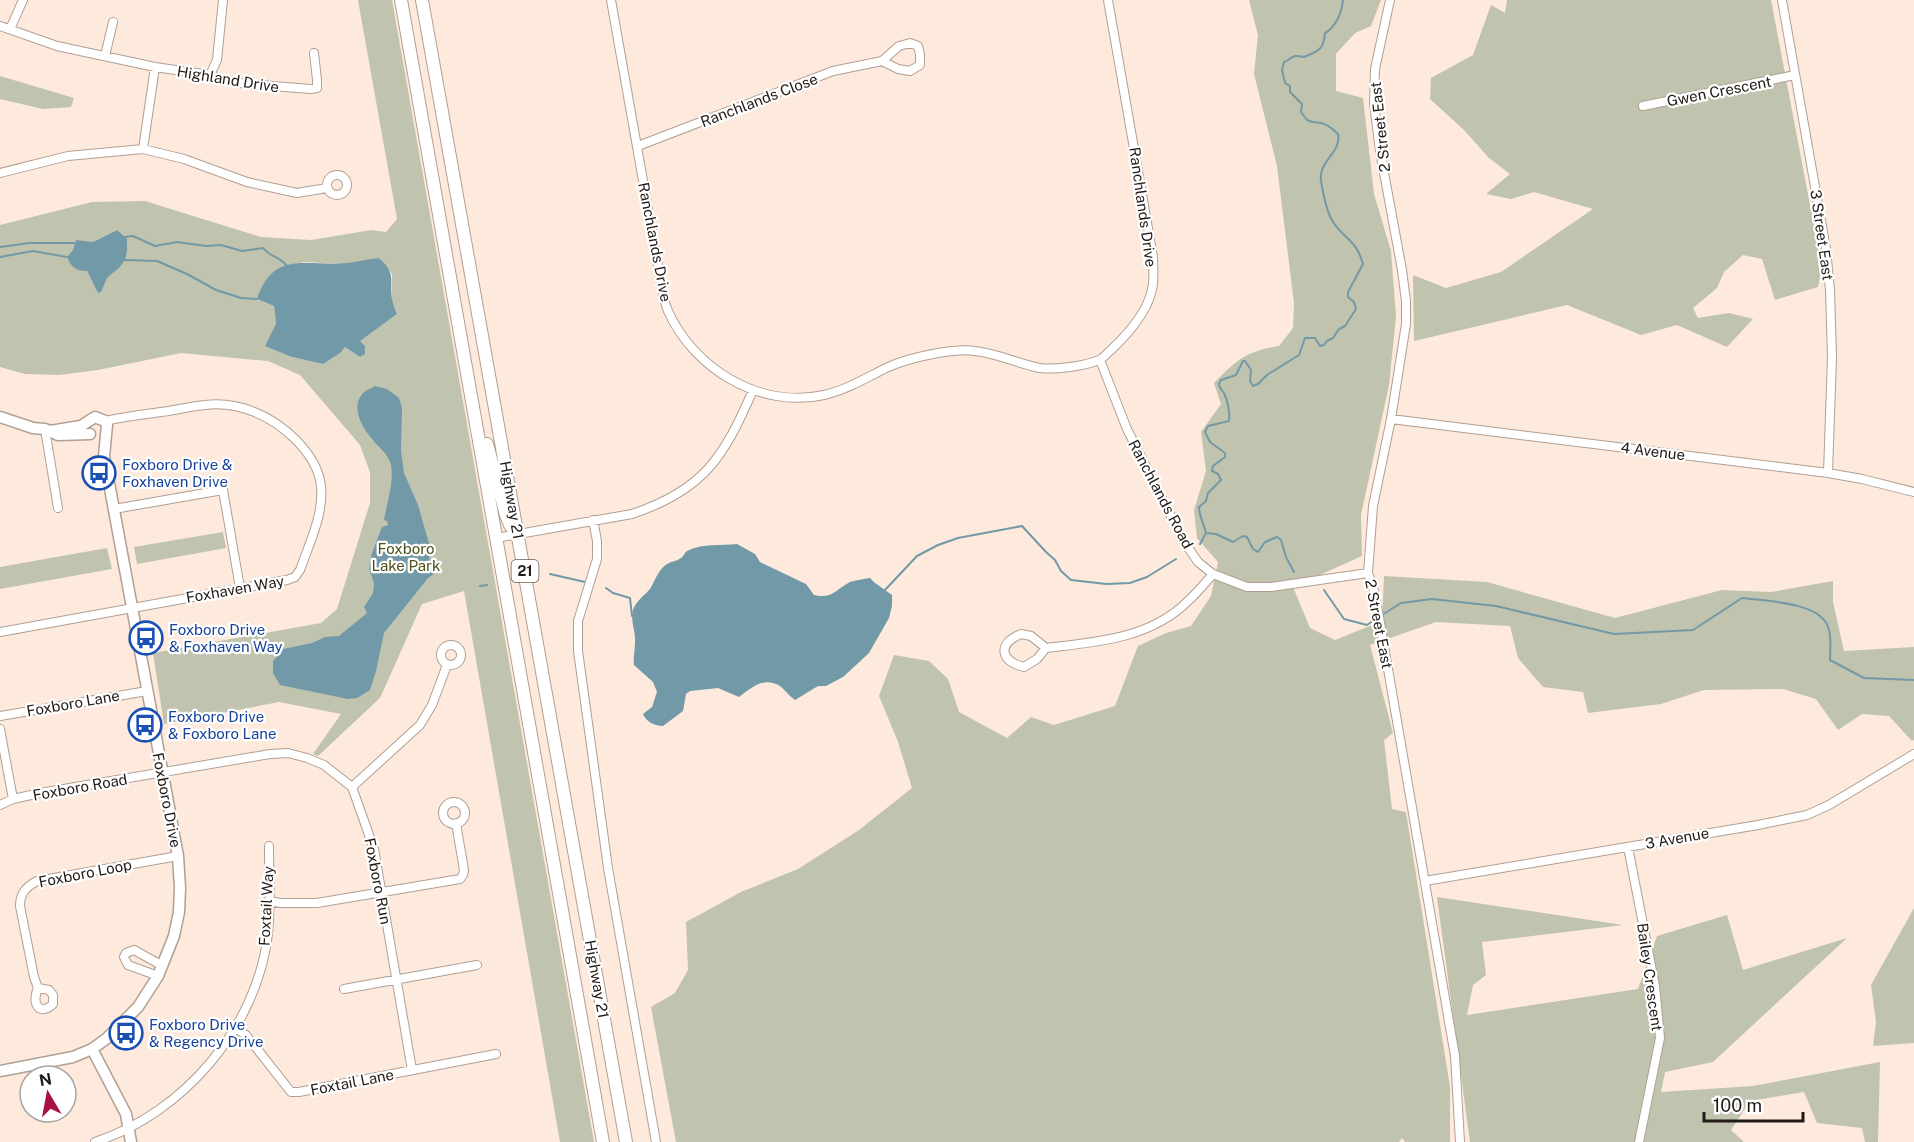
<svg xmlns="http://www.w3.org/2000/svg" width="1914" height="1142" font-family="'Public Sans',sans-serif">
<rect width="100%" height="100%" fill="#fdeadd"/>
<path fill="#c0c3ae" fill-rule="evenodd" d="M358,0H392L594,1142H560L464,591L422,604L380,698L318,756L313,754L341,714L279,702L164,724L153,653L321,623L337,609L370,503V472L360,445L300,375L268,361L181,353L98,370L59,375L25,374L0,367V225L92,202L145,201L261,237L311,240L371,230L386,232L397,219ZM117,230L121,235L119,268L107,278L91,279L87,271L67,257L85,241L93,242ZM379,258L392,274V301L397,314L359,341L360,357L345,347L323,364L292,357L276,324L274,306L257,299L303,262L346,264Z
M1249,0H1381L1371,26L1355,33L1336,54V91L1363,98L1374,194L1391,251L1396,316L1389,385L1361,515L1362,556L1293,587L1310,628L1335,640L1382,621L1384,576L1487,582L1615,618L1722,590L1771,592L1833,581V602L1844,651L1914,647V740L1912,741L1889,716L1862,714L1838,730L1816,699L1783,689L1704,690L1661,704L1588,713L1583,692L1543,687L1518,658L1510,626L1436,622L1370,645L1393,733L1384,740L1392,809L1406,812L1450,1087V1142H1405L1402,1138L1399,1142H676L651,1007L675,993L688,970L686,922L741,892L798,869L859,830L912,788L898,742L879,696L894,655L929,661L948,679L959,712L1007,738L1031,717L1054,725L1115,706L1138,646L1166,633L1191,626L1211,596L1218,562L1197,538L1194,510L1206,471L1201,432L1221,404L1214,383C1238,359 1245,352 1279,346L1293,328L1294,303L1277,166L1254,74L1258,35Z
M1507,0H1771L1822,268L1818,287L1775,300L1762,259L1743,255L1724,272L1717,288L1693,308L1698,318L1729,313L1753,319L1727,347L1677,325L1641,335L1567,305L1414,341L1413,275L1446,288L1501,272L1593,209L1534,192L1511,199L1486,194L1510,174L1489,158L1464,130L1430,99L1431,78L1473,55L1491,5L1505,13Z
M0,76L74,98L71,107L43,109L0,99Z
M223,532L226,548L137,564L134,547Z
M107,548L112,569L0,589V567Z
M1437,897L1623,925L1482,942L1486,975L1473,985L1467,1015L1638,989L1657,936L1727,915L1743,970L1847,938L1713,1062L1665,1072L1661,1092L1753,1086L1880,1062L1878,1142H1865L1862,1128L1817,1123L1804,1092L1750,1101L1731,1130L1744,1142H1470Z
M1914,908V1043L1873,1046L1876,1022L1871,985Z"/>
<path fill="#7299a7" d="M117,230L127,239V251L125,260L119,268L107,278L101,292L98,293L87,271C76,271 71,267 67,257L73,250L76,240L93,242Z
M379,258C397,274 389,279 392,299C393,304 395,309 397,314L360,341L365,346V354L360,357L345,347L340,353L323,364L292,357L265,346L276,324L274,306L257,299C273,249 308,267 347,263C357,262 368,259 379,258Z
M375,386L387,389L399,398L402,408L401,451L404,473L418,505L430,547L429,564L434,574L428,578L384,633L376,671L370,690L357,698L348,699L280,685L273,673V661L283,649L312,643L325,637L339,636L367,613L364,607L373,593L374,583L369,569L372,553L382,527L388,525L387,521L384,520C387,502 394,483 391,465C388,453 379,448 372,439C362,427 350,407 363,393C366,390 372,388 375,386Z
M737,544L755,554L760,562L806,584L814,595C833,599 835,590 850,582C856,580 864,579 870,578L875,583L892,595V606L889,618L869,653L843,677L826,686H818L795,700C789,696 785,690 780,686C764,676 751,688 739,697L718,688L690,691L686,694L683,711L663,726C655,726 646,722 643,714L652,707L657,692L653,682L634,665C633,657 635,651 635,642C636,632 630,622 633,610C636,601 644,596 650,589C655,581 659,567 669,563C673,561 677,561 681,558C685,555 684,553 687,551C702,543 722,546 737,544Z"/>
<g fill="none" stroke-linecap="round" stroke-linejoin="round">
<path stroke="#7299a7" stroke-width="2" d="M125,237L133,236L155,246L177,242L206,246L221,245L242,251L263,248C270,257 281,257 287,266
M0,247L30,243H75
M0,257L33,251L67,257
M125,260L157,261L187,274L216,290L241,298L257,299
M1206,533C1204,524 1199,516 1199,507L1206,501L1208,493L1221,480L1218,474L1212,471L1213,466L1225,457V453L1210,442L1205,432L1208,426L1229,421C1230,413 1228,401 1224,393C1222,390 1219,388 1219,384L1221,380L1236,375L1243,361H1245L1251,370L1250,381L1253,386L1258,384L1267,375L1299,355L1305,338H1315L1320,346L1324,345L1327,341L1333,338L1339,329L1345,326L1356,309L1354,302L1348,297V292L1363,264C1356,239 1345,240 1333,222C1326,211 1323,193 1321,181C1318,161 1342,152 1338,134C1334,130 1327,124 1321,123C1309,121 1309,124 1301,112L1302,104L1290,92V86L1285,83L1282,70L1284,62C1294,58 1291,54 1304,57C1319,51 1324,49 1325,33C1336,27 1342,12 1343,0
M1206,533L1216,534L1233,542L1243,536L1247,537L1253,549L1258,552L1265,542L1277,537L1281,540L1286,557L1294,572
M1200,544L1206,533
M550,574L585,582
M480,586L487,585
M606,588L613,593L630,598L632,616
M1324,590L1344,619L1367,625L1377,618
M884,591L917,556L938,545L958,538L1022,526L1046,552L1055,560L1061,571L1071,580L1106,584L1130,583L1147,577L1176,559
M1382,615L1401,603L1432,599L1496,606L1614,634L1693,630L1742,598C1765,601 1820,602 1828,627C1832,636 1830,649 1830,660L1864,678L1914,680"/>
<defs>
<path id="minor" d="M611,0L659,271C661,285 663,299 668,311C694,369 760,409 824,395C846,390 866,378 886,368C903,360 921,356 938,353C950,351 963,349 975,351C997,353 1018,364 1040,368C1055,370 1085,366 1099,360C1104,358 1108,352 1112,349C1130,332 1150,309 1153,284C1154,276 1153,266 1153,257L1108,0
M1390,0L1375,69L1374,103L1380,151L1402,270L1406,301V324L1391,419L1373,506L1368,573L1375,594L1455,1056L1460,1142
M1782,0L1826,249L1830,290L1832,357L1828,473
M0,26L57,46L155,67L210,75L220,79L246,84L311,89L317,88V80L314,53
M10,29L23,0
M105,56L113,22
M210,75L217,60L223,0
M1643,106L1795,75
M638,146L833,71L882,61L899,46L910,43L918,46L920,54V65L910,71L898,69L882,61
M143,149L155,67
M0,173L68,156L143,149L184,159L247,182L297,193L327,188
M327 185a10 10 0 1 1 20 0a10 10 0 1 1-20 0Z
M1100,360L1127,429L1183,540L1198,562L1213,574L1247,587H1271L1368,573
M1391,419L1828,473L1862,479L1914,492
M45,429L58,508
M114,509L223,490L240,588
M593,520L597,541V559L578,621V651L608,868L656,1142
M496,538L632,514C704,490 724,457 753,390
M0,632L287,580L295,577L300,570C309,544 324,514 321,486C319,467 308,452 295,439C272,416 239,401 205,405C193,406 181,409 169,411C147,414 126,416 105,421
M1021,634L1031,636L1046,648L1037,659L1024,667C1000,661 997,644 1021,634Z
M441 655a10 10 0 1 1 20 0a10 10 0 1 1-20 0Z
M1046,648C1096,642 1150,639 1188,601C1197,593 1205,583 1213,574
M0,716L147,691
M0,729L13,799
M352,787L420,725L432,705L447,665
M443 813a11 11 0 1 1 22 0a11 11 0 1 1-22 0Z
M0,805L13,799L40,793L270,754L288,753L307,758L324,765L352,787L374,849L412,1070
M1628,847L1655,986L1660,1038L1639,1142
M1425,881L1758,825L1807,815L1829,805L1914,754
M270,901L280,903H317L460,879L463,875L464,870L456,823
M158,976L128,965L124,957L126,953L134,950L163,966
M38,988L34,977L20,906C20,893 26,887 37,881L178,856
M38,988L49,990L53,995V1004C39,1017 31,1003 38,988Z
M344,989L477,965
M235,1028L246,1035L291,1092H299L496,1054
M95,1142C184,1113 257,1027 268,934C271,905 269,875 269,846"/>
<path id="tertiary" d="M0,417L33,428L45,429L58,435L90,434
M92,1049L126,1114L131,1142
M0,1071L73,1057L92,1049L106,1039L138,1007L158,976L174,936L179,912L180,888L178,856L104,456L107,425L105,421L95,417L81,426L50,431"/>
<path id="primary" d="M401,0L603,1142
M422,0L626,1142
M487,444L506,515L510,525L516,532"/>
</defs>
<use href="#minor" stroke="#b19f93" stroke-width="10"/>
<use href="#tertiary" stroke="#b19f93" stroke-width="13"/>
<use href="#primary" stroke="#b19f93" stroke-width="14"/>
<use href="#minor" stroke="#fff" stroke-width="8"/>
<use href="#tertiary" stroke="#fff" stroke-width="10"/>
<use href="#primary" stroke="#fff" stroke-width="12"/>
</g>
<defs>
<symbol id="bus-ring" viewBox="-11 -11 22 22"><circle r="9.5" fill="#fff" stroke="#1a4fb4" stroke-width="1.5"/><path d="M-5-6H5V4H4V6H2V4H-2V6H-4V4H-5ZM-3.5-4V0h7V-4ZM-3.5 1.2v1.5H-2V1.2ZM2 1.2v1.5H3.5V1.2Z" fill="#1a4fb4"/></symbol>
</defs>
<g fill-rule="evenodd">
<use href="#bus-ring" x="80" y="454" width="38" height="38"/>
<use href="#bus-ring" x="127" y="619" width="38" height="38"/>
<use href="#bus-ring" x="126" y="706" width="38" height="38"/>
<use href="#bus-ring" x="107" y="1014" width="38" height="38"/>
</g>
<g text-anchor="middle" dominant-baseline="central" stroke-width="4.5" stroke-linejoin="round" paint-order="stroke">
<rect fill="#fff" stroke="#645f5c" stroke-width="1.5" x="511.5" y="560" width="27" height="22" rx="4.5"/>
<g font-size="14" font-weight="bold" fill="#211a16">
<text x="525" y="571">21</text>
</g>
<g font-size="15" fill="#211a16" stroke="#fff">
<text transform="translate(228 79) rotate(9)">Highland Drive</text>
<text transform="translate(1719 91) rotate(-11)">Gwen Crescent</text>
<text transform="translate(759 100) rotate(-21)">Ranchlands Close</text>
<text transform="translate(1380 127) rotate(-96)">2 Street East</text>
<text transform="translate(1143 207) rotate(82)">Ranchlands Drive</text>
<text transform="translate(1822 235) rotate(82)">3 Street East</text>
<text transform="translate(655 242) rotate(79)">Ranchlands Drive</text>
<text transform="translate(1653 451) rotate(7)">4 Avenue</text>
<text transform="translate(1161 494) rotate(62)">Ranchlands Road</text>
<text transform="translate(512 500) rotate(80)">Highway 21</text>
<text transform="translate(235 589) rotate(-10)">Foxhaven Way</text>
<text transform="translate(1379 624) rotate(79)">2 Street East</text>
<text transform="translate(73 703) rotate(-10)">Foxboro Lane</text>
<text transform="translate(80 787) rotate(-10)">Foxboro Road</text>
<text transform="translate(167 800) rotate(79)">Foxboro Drive</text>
<text transform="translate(1677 838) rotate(-10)">3 Avenue</text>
<text transform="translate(85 873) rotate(-11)">Foxboro Loop</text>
<text transform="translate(378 881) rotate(79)">Foxboro Run</text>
<text transform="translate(266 906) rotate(-87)">Foxtail Way</text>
<text transform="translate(1650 977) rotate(82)">Bailey Crescent</text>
<text transform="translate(597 979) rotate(80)">Highway 21</text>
<text transform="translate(352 1082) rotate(-11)">Foxtail Lane</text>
</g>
<g font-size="15" fill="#164399" stroke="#fff" text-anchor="start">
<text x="122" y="464">Foxboro Drive &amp;<tspan x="122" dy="17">Foxhaven Drive</tspan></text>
<text x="169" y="629">Foxboro Drive<tspan x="169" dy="17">&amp; Foxhaven Way</tspan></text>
<text x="168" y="716">Foxboro Drive<tspan x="168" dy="17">&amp; Foxboro Lane</tspan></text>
<text x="149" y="1024">Foxboro Drive<tspan x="149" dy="17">&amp; Regency Drive</tspan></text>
</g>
<g font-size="15" fill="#4d5119" stroke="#fff">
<text x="406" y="548">Foxboro<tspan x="406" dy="17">Lake Park</tspan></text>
</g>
</g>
<g transform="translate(48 1094) rotate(350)"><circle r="28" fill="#ffffff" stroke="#a6a3a2" stroke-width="1.5"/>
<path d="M0-4.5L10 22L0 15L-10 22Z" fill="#a71144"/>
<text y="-9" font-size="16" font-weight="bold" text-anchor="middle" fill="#211a16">N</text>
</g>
<path d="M1704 1112v9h99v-9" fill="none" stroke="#211a16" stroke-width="3"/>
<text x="1713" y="1112" font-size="18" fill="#211a16" stroke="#ffffff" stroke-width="4.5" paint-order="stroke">100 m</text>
</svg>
